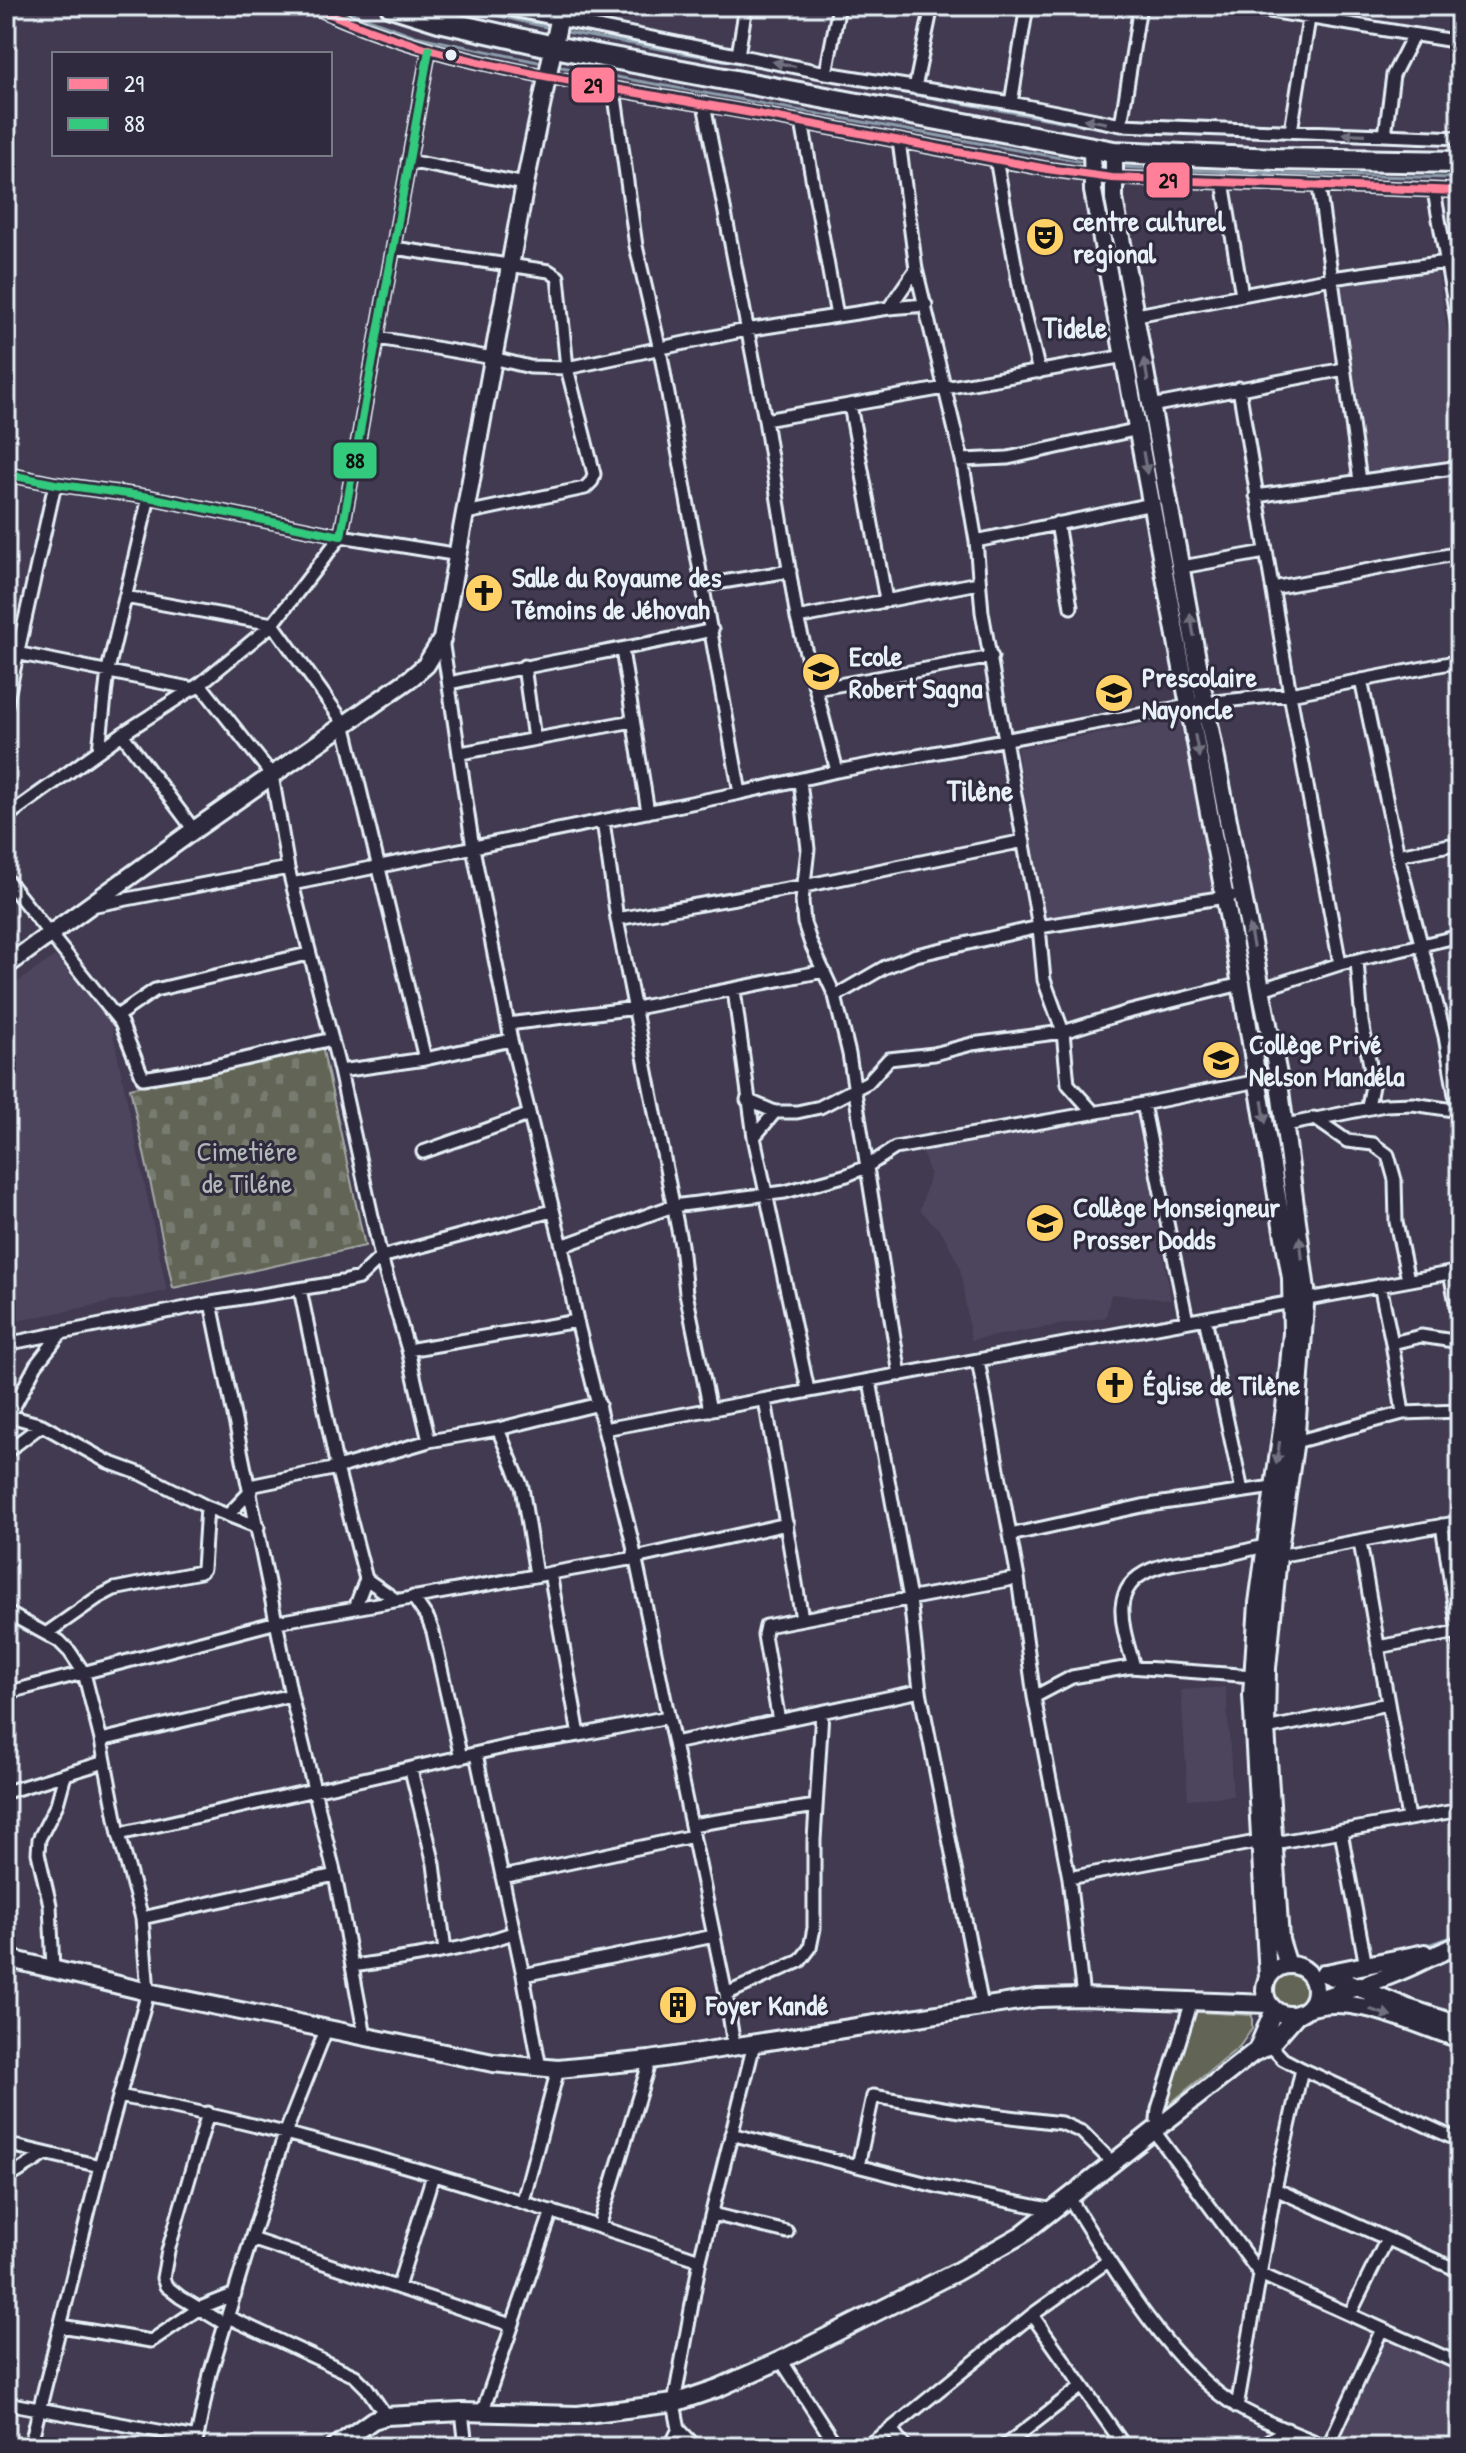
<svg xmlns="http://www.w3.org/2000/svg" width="1466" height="2453" font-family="'Patrick Hand',sans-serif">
<defs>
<pattern id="cemetery-stones" width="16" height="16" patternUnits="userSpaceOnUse" patternTransform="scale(2)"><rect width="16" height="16" fill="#626557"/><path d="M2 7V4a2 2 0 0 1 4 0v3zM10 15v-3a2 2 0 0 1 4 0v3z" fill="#787c70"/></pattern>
</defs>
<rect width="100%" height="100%" fill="#413a50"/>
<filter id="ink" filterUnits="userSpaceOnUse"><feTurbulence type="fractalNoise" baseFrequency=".0125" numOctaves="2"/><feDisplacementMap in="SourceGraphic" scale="16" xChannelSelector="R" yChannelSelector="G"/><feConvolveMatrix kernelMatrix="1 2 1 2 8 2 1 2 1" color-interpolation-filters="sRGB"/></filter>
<g filter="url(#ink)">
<path fill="#4d455d" d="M1437,268L1460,409V454L1433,464L1367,471L1354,431L1336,284Z
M1182,719L1185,720L1216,889L1046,921L1017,748Z
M55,956L111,1024L167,1291L6,1323V990Z
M1137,1110L1171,1300L1111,1294L1106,1317L971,1340L960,1267L944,1235L920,1210L930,1174L920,1146L966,1139L968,1141L986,1139Z
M1226,1687L1233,1796L1188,1799L1181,1690Z
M1384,2338L1460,2373V2447H1362L1338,2436Z"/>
<path fill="#626557" stroke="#a5aba8" stroke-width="2" d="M1272 1989a17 17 0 1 1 34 0a17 17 0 1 1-34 0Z
M1180,2011L1252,2015V2029L1239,2047L1161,2111Z"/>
<path fill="url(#cemetery-stones)" stroke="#a5aba8" stroke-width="2" d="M322,1046L365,1246L173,1288L130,1088Z"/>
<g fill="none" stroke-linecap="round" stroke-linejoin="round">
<path stroke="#8d9eac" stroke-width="3" d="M333,6L415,36L538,62
M456,6L546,27
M566,32L1116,131L1425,142
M556,66L1088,163
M1119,167L1281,174L1460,178
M1122,300L1180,611
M1426,1946L1460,1934
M1164,2113L1242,2049
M1047,2204L1092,2169"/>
<defs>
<path id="street" d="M313,6C430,62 567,80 695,103C812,123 930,147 1047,169L1112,178L1460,191
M493,6L826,73L1011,103L1121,125L1460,138
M1239,6L1460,42
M738,55L746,6
M826,73L839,6
M915,88L932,6
M614,89L636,246L660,350L740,793
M1011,103L1027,6
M704,104L765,420L797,618L837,771
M802,122L837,316
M1121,125L1140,6
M1291,131L1311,6
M1385,135L1393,75L1413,36
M899,141L916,269L962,460L976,541L982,612L1039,927L1044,980L1063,1032L1068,1084L1094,1113
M996,159L1022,301L1039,372
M408,161L525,184
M1223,182L1242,295
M1319,187L1360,481
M1434,191L1460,337
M394,248L549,271L558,277L567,368L594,474L592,481L585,488L466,513
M889,308L916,269
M1137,315L1332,278L1446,262
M378,338L493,358L530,367L567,368L746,330L889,308L926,305
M1239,388L1290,694L1340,964
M850,405L886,600
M1151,406L1344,369
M765,420L1125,356
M962,460L1008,458L1139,429
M6,474L55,484L149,497L341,536L429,50
M1256,496L1460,467
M1057,523L1071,607
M976,541L1152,504
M1182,567L1265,552
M704,585L790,571
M1273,588L1460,553
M125,597L273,624L344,723L425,1059
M797,618L978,583
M442,639L473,848L511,1040L562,1246L577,1321L632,1541L726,1994L734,2046
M622,650L648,812
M6,651L194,689
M1456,662L1460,680
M524,666L534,739
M1361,680L1398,855L1445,1036L1460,1124
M450,683C537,663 625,650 712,630
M200,684L272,775L288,868L340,1071L425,1059L511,1040
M816,689L992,657
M6,705L55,484
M122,734L194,830
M99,750L108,670L149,497
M461,753L633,721
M800,781L808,849L802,901L804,923L811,944L835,996L849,1054L900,1375
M6,817L122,734L200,684L273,624L341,536L459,555
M603,821L617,919L681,1245L686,1293L710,1410
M1398,855L1460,843
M6,879L121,1023L143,1078L205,1068L332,1039
M292,884L740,793L837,771L1094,723L1205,703L1290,694L1460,661
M96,905L288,868
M617,919L804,886L1024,841
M1357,961L1362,1022L1373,1081L1368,1106
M1262,989L1340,964L1460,936
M734,990L754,1137L808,1390
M835,996L885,967L916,955L1039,927L1231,896
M117,1016L155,990L308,954
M508,1024L636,1008L824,971
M1445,1036L1460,1034
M340,1071L381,1257L408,1350L429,1441
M747,1100L775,1112H797L820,1107L868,1082L889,1059L934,1054L972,1044L1063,1032L1124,1013L1241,984
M1143,1104L1187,1321
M1314,1118L1347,1141L1373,1144L1388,1155L1395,1180L1396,1222L1408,1280
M1286,1125L1385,1105L1413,1104L1460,1111
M754,1137L775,1112
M423,1152L528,1115
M562,1246L673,1206L785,1192L847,1175L866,1167L895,1148L1143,1104L1258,1081
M1450,1273L1460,1323
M1380,1285L1392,1343L1403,1413
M300,1289L337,1468L366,1579L355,1608
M211,1303L291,1695L335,1875L365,2036
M1205,1318L1242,1491
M1392,1343L1421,1336L1460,1342
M6,1344L211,1303L342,1282L359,1278L381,1257L552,1211
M408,1350L577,1321
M978,1360L1018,1578L1034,1697L1069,1878L1083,1997
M870,1381L910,1599L920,1691L982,2006
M765,1400L802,1619
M6,1415L42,1425L108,1462L144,1475L207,1507L258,1527
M9,1416L36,1365L61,1333
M498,1429L522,1487L536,1575
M604,1429L1460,1271
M1295,1442L1403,1413L1460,1411
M6,1452L42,1425
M250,1486L337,1468L429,1441L498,1429L599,1404
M228,1515L251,1491
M1442,1525L1460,1643
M1010,1535L1142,1506L1273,1487
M1360,1542L1408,1818
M1278,1556L1460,1522
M366,1579L396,1600
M413,1597L428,1619L433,1632L461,1758
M6,1612L59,1641L70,1652L84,1673L101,1740L119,1834L142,1918L148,1992L100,2166L30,2447
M47,1633L97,1598L114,1589L200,1572L203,1569L207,1507
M1378,1647L1458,1632
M1134,1667C1129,1648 1121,1627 1122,1607C1126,1561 1185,1562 1218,1557C1234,1554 1249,1549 1266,1546
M6,1693L277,1622L635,1558L787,1524
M1034,1697L1072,1677L1130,1667L1253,1676
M779,1721L764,1635L766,1626L1018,1578
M1266,1729L1388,1704
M579,1735L668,1717
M101,1740L291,1695
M674,1743L920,1691
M476,1754L523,1975L540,2068
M411,1770L434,1864L445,1951
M6,1792L105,1762
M691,1825L816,1806
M1341,1832L1366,1966
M119,1834L509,1746L579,1735L550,1573
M1274,1843L1460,1810
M502,1877L693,1836
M1069,1878L1261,1841
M142,1918L335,1875
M353,1966C407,1958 462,1951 513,1933
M53,1969L50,1905L38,1853L39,1839L57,1804L65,1775
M523,1975L714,1936
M726,1994L800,1961L810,1948L814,1928V1840L822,1712
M1270,2045L1283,2059L1302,2069L1460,2141
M119,2096C317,2133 509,2197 700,2260
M208,2113L168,2251L163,2278L166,2286L180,2297L225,2324
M1161,2125L1157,2120L1158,2109L1192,2001
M1154,2131L1260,2274L1460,2364
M731,2134L940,2187L1054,2210
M6,2144L100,2166
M858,2166L873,2096L960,2111L1061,2123L1082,2132L1114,2164
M6,2179L46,2154
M1275,2189L1460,2271
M1070,2199C1110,2264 1171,2367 1238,2407C1265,2423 1298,2434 1327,2447
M523,2201L558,2069
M712,2214L787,2232
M599,2227L650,2060
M251,2239L511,2325
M398,2287L433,2175
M1350,2314L1387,2239
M1032,2315L1125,2447
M228,2317L355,2376L367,2388L386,2416
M61,2326L151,2341L200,2308L235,2294
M781,2360L837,2447
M6,2403L197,2438
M1237,2407L1275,2189L1302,2069
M462,2412L466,2447
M482,2413L552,2211
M679,2429L696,2447
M195,2447L210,2374L251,2239L285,2134L326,2030
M670,2447L679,2429L674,2403L700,2260L754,2044
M865,2447L891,2429
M905,2447L891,2429L1032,2315L1108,2261
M1003,2447L1082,2386
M1259,2447L1287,2429
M1328,2447L1382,2329"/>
<path id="secondary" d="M1092,148L1093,191L1241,984L1291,1278L1292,1333L1285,1408L1258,1603L1252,1695L1268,1978
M1114,152V199L1205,703L1278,1075L1306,1290L1296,1433L1278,1556L1267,1668L1266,1729L1280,1940L1288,1965
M6,966L194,830L411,678L426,665L442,639L525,184L562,6
M6,1958L148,1992L493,2063L558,2069L650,2060L1037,1998L1083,1997L1268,2004
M1265 1990a25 25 0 1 1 50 0a25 25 0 1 1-50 0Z
M1324,1973L1405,2007L1460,2025
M1326,1973L1425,1953
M1324,1997C1353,1989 1381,1980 1408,1968C1426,1960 1441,1951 1460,1945
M1306,2009C1350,1991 1416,2025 1460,2039
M1257,2050L1274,2010
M335,2447L373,2420L386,2416L462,2412L578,2415L674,2403L718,2388L781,2360L956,2272L1021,2235L1253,2053L1270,2045L1297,2014"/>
<path id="highway" d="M391,6L439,21L554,47L1114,152L1276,159L1460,162"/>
</defs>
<use href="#street" stroke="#e8f1f8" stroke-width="17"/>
<use href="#secondary" stroke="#e8f1f8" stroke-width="22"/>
<use href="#highway" stroke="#e8f1f8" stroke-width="26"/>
<use href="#street" stroke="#2f2a3d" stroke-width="11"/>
<use href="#secondary" stroke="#2f2a3d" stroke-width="16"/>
<use href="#highway" stroke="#2f2a3d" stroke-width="20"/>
<defs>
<path id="bus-1" d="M313,6C430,62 567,80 695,103C812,123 930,147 1047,169L1112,178L1460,191"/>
<path id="bus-2" d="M6,474L55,484L149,497L341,536L429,50"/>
</defs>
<use href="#bus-1" stroke="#2f2a3d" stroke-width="14"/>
<use href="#bus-2" stroke="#2f2a3d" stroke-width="14"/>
<use href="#bus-1" stroke="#ff8098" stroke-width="8"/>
<use href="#bus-2" stroke="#33ca7d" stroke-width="8"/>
</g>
<defs><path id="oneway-solid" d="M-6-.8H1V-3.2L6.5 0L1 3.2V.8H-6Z" transform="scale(2)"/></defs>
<g fill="#70707e">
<use href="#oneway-solid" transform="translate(784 64) rotate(-168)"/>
<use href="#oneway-solid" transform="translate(1095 121) rotate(-170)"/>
<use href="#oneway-solid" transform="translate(1354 134) rotate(-178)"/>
<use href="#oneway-solid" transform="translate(1146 370) rotate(-99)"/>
<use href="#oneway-solid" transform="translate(1145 463) rotate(80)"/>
<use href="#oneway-solid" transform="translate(1192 625) rotate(-100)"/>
<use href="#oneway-solid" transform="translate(1197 746) rotate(79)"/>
<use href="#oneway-solid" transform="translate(1251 936) rotate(-101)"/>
<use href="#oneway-solid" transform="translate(1264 1112) rotate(81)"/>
<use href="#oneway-solid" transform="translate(1301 1248) rotate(-97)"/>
<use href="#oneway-solid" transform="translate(1278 1453) rotate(98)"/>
<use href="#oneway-solid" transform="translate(1381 2013) rotate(18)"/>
</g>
</g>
<defs>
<symbol id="theatre-disc" viewBox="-11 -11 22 22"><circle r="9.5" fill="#ffd166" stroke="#2f2a3d"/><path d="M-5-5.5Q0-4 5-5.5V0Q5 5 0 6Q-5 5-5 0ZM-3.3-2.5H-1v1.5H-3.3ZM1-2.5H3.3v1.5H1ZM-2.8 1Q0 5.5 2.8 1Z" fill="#111"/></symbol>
<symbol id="church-disc" viewBox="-11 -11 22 22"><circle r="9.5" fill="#ffd166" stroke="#2f2a3d"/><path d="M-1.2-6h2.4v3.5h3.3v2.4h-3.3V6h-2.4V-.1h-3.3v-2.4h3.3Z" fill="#111"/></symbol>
<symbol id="school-disc" viewBox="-11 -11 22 22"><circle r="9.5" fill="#ffd166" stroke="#2f2a3d"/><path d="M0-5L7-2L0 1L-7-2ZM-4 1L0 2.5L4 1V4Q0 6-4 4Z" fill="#111"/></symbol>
<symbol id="building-disc" viewBox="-11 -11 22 22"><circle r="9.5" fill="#ffd166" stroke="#2f2a3d"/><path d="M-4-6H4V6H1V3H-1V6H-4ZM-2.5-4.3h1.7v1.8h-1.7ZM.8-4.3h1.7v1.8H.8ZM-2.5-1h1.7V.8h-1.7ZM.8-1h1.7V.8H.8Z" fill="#111"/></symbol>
</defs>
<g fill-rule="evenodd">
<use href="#theatre-disc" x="1023" y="215" width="44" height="44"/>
<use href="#church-disc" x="462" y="571" width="44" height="44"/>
<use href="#school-disc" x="799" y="650" width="44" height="44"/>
<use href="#school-disc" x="1092" y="671" width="44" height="44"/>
<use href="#school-disc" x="1199" y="1038" width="44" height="44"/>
<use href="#school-disc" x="1023" y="1201" width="44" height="44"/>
<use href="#church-disc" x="1093" y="1363" width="44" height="44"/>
<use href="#building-disc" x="656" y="1983" width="44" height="44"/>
</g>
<circle fill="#e8f1f8" stroke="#2f2a3d" stroke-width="3" cx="451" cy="55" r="7"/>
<g text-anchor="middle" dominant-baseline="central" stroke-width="6" stroke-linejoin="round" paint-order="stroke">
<g font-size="28" font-weight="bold" fill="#e8f1f8" stroke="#2f2a3d" text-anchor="start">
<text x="1073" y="221">centre culturel<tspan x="1073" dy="32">regional</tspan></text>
<text x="512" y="577">Salle du Royaume des<tspan x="512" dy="32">Témoins de Jéhovah</tspan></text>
<text x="849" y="656">Ecole<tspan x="849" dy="32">Robert Sagna</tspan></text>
<text x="1142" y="677">Prescolaire<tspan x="1142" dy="32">Nayoncle</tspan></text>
<text x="1249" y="1044">Collège Privé<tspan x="1249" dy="32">Nelson Mandéla</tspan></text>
<text x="1073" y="1207">Collège Monseigneur<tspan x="1073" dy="32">Prosser Dodds</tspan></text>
<text x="1143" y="1385">Église de Tilène</text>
<text x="706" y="2005">Foyer Kandé</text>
</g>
<g font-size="28" fill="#b2b9b8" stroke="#2f2a3d">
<text x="247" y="1151">Cimetiére<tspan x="247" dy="32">de Tiléne</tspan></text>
</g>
<g font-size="30" font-weight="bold" fill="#e8f1f8" stroke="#2f2a3d">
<text x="1075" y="327">Tidele</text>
<text x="980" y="790">Tilène</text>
</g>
</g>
<g stroke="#2f2a3d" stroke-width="3">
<rect x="570" y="66" width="46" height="38" rx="8" fill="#ff8098"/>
<rect x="1145" y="161" width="46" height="38" rx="8" fill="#ff8098"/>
<rect x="332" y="441" width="46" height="39" rx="8" fill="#33ca7d"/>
</g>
<g font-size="22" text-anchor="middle" font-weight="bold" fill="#111">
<text x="593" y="93">29</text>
<text x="1168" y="188">29</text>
<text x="355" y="468">88</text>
</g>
<rect width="1466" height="2453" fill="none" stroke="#2f2a3d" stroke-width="32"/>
<rect x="16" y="16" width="1434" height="2421" fill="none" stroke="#e8f1f8" stroke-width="3" filter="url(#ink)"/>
<rect x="52" y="52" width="280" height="104" fill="#2f2a3d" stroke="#797a88" stroke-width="2"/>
<rect x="68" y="78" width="40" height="12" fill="#ff8098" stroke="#797a88" stroke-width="2"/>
<text x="124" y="92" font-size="24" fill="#e8f1f8">29</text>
<rect x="68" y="118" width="40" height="12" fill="#33ca7d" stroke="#797a88" stroke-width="2"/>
<text x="124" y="132" font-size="24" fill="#e8f1f8">88</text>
</svg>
